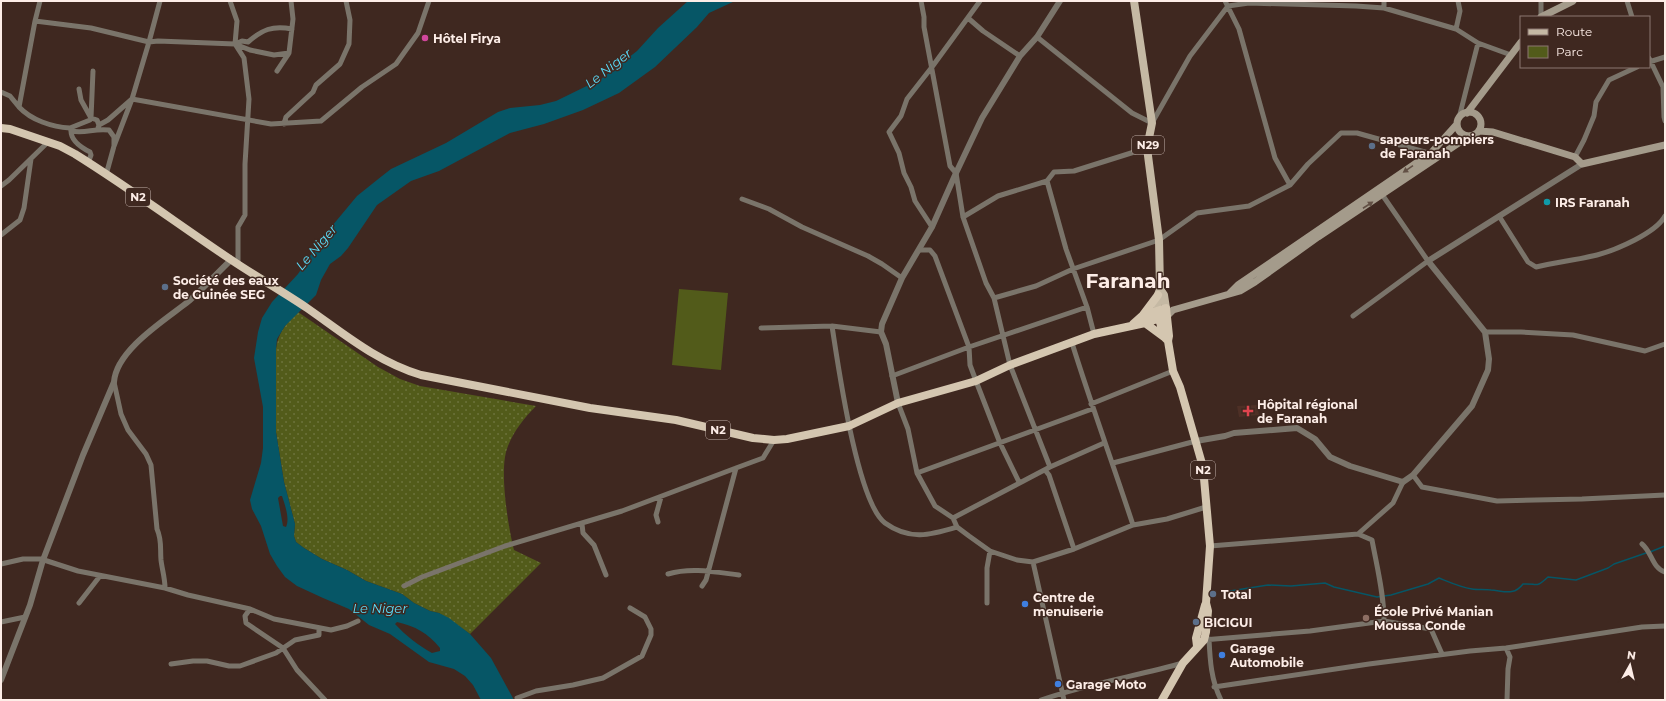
<svg xmlns="http://www.w3.org/2000/svg" width="1666" height="701" font-family="Montserrat,sans-serif">
<defs>
<pattern id="grass-dots" width="8" height="8" patternUnits="userSpaceOnUse"><rect width="8" height="8" fill="#525b1a"/><path d="M2 2h.1M6 6h.1" fill="none" stroke="#6c733b" stroke-width="1.8" stroke-linecap="round"/></pattern>
</defs>
<rect width="100%" height="100%" fill="#3f2820"/>
<path fill="#4e3026" d="M1257,405L1259,415L1239,417L1237,406Z"/>
<path fill="url(#grass-dots)" d="M298,312L378,367L400,379L420,386L536,406C524,418 511,434 506,452C500,475 508,526 514,550L541,563L470,634L439,613L430,611L414,603L402,594L366,581L347,570L322,559L304,548L296,542L294,536L295,524L284,482L276,432V349C278,334 286,322 298,312Z"/>
<path fill="#525b1a" d="M679,289L728,293L721,370L672,365Z"/>
<path fill="#065666" fill-rule="evenodd" d="M688,1H735L709,13L697,27L655,67L619,93L583,110L544,124L510,133L439,171L411,181L377,205L348,248L341,256L330,264L321,280L316,295L285,326L277,339L276,349V432L284,482L295,524L294,536L296,542L304,548L322,559L347,570L366,581L402,594L414,603L430,611L439,613L449,618L470,634L491,658L514,700H481L473,685L465,676L454,669L429,662L390,634L369,625L349,609L323,598L297,586L285,577L277,566L270,554L261,526L252,509L250,500L261,463L263,448V407L254,358L258,332L262,318L272,302L298,274L322,238L357,196L382,176L391,169L446,143L498,112L510,108L540,105L556,101L601,79L637,51L658,28ZM280,496H282C285,505 290,519 286,527L283,526L278,498ZM397,622C415,626 428,633 440,648V651L432,653C418,645 406,636 395,624Z"/>
<g fill="none" stroke-linecap="round" stroke-linejoin="round">
<path stroke="#065666" stroke-width="1.5" d="M1650,552L1665,546
M1230,591L1268,585L1291,586L1325,583L1334,587L1377,597L1391,595L1428,584L1439,578C1449,582 1460,587 1472,589C1478,590 1485,589 1491,590C1504,591 1514,596 1523,584C1538,583 1535,589 1548,577L1576,580L1608,568L1614,564L1646,553"/>
<path stroke="#7a746a" stroke-width="5" d="M230,1L237,21L235,44L244,58L249,99L245,164V215L238,227V265
M921,1L924,17V27L950,166L956,173L963,217L986,283L994,298L1010,365L1050,467
M1225,1L1239,29L1275,158L1290,185
M1541,1V17
M1627,1L1632,17
M1384,8V1
M968,18L983,31L1020,56
M35,21L40,1
M1456,29L1460,11L1458,1
M1037,37L1132,113L1152,123L1190,56L1228,6L1249,3L1356,6L1384,8L1456,29L1478,43L1511,55
M235,44L242,41L248,42C262,30 272,25 292,29
M1649,58L1663,87L1664,117L1665,121
M1649,62L1665,57
M93,71L91,118L97,120L99,125
M277,71L289,53L293,19L291,1
M1,92L10,96L19,107
M1459,118L1478,43
M284,124L286,117L313,92L316,85L340,64L349,44L350,20L346,1
M70,128L90,120L91,118L81,100L79,89
M98,128L99,125L108,120L132,99L271,124L321,121L362,87L396,64L418,33L429,1
M71,131C71,141 82,148 90,152L91,155L88,163
M114,146V137L109,130C93,128 86,134 71,131L70,128C52,127 31,120 19,107L35,21L91,28L149,42L160,1
M1575,157L1584,140L1594,116L1596,102L1609,80L1637,67
M106,175L114,146L132,99L149,42L158,41L235,44L250,50L274,55L289,53
M1,186L9,180L48,142
M742,199L769,209L802,227L868,256L882,264L902,278
M1499,216L1528,262L1536,267C1556,262 1577,260 1597,255C1616,250 1656,233 1665,216
M963,217L998,196L1047,181
M932,227L915,201L911,187L904,173L899,153L889,132L901,116L907,99L932,67L980,1
M1,235L20,220L24,208L31,159
M919,250H930L935,256L969,347L970,365L976,381L1000,443L1019,482
M994,298L1036,286L1073,269L1159,240L1197,213L1249,206L1290,185L1308,164L1341,133H1357L1432,154
M1353,316L1428,261L1381,193
M832,326C838,364 857,502 885,523C910,541 930,535 957,527
M761,328L832,326L881,332
M1485,332H1521L1573,335L1645,351L1665,344
M1094,334L1087,307L1066,249L1047,181L1054,172L1074,171L1147,148
M1072,343C1091,404 1113,464 1133,525
M892,376L969,347L1087,307
M114,382L121,414L128,430L146,454L151,465L157,529C162,540 160,548 161,560C162,569 165,578 165,588
M898,403L908,429L917,473L935,506L953,518L957,527L969,536L990,551L1017,560L1033,562L1064,700
M1091,404L1173,371
M1113,463L1196,441
M1045,470L1049,475L1074,549
M917,473L1092,409
M1413,475L1422,487L1497,501L1582,499L1665,495
M953,518L1050,467L1104,443
M658,522L656,515L661,497
M582,524L583,533L594,545L606,575
M1358,534L1393,503L1403,482
M1642,544C1652,552 1652,568 1665,572
M1210,546L1358,534L1372,540C1377,567 1384,594 1384,621
M1033,562L1074,549L1133,525L1167,519L1206,507
M1,564L23,559H41L78,571L165,588L188,595L250,609L245,616L246,623L283,648L297,670L325,700
M668,574C691,567 715,572 739,575
M404,586L422,577L505,546L622,511L736,468L763,458L774,440
M702,586L706,580L736,468
M79,603L100,576
M987,603V568L990,551
M250,609L274,619L331,630L347,626L358,621
M1,622L25,617
M1209,639C1210,660 1211,680 1221,700
M1203,640L1310,631L1384,621L1431,629L1442,654
M1506,648L1510,657L1508,669L1507,700
M171,664L193,661H207L229,666H240L276,653L295,640L319,635V628
M1214,687L1369,664L1470,651L1506,648L1642,627L1665,626
M517,698L536,691L573,685L603,678L642,656L651,635V629L645,617L630,608
M1041,700C1087,684 1136,676 1183,663"/>
<path stroke="#7a746a" stroke-width="6" d="M898,403L886,344L881,332L882,324L902,278L932,227L956,173L982,118L1020,56L1037,37L1060,1
M1196,441L1225,436L1234,433L1297,428L1315,439L1330,457L1350,466L1403,482L1413,475L1472,406L1488,370L1489,359L1485,332L1428,261L1582,164
M1,680L30,605L43,560L83,455L114,382C116,350 165,320 189,301C204,288 217,273 231,260"/>
<path stroke="#a49b8b" stroke-width="7" d="M1541,17L1573,1
M1457 124a12 12 0 1 1 24 0a12 12 0 1 1-24 0Z
M1467,113L1521,42
M1479,131L1493,132L1575,157L1582,164L1665,145
M1230,293L1238,285L1431,153L1457,124
M1167,316L1173,310L1240,291L1255,282L1318,237L1469,136"/>
<path stroke="#c5b9a4" stroke-width="8" d="M1134,1L1152,123L1147,148L1159,240L1160,289L1158,295L1157,311
M1160,289L1164,295L1166,308"/>
<path stroke="#d4c6b0" stroke-width="8" d="M1,128L10,129L60,146L75,154C128,187 178,224 230,259C255,276 282,291 307,308C343,333 377,362 421,375L590,408L676,420L753,438L774,440L787,439L849,426L898,403L976,381L1010,365L1094,334L1145,323L1167,316
M1143,315L1158,295
M1158,315L1164,337L1168,341
M1145,323L1164,337
M1133,324L1142,316L1166,308L1169,336L1168,341L1173,371L1180,387L1203,467L1210,546L1206,603L1208,611L1206,632L1204,640L1183,663L1162,700
M1197,646L1196,638L1205,605"/>
</g>
<defs><path id="oneway-solid" d="M-6-.8H1V-3.2L6.5 0L1 3.2V.8H-6Z"/></defs>
<g fill="#625045">
<use href="#oneway-solid" transform="translate(1408 169) rotate(146)"/>
<use href="#oneway-solid" transform="translate(1368 205) rotate(-33)"/>
</g>
<circle fill="#d1479c" stroke="#3f2820" stroke-width="1.5" cx="425" cy="38" r="4"/>
<g fill="#5c6f8a" stroke="#3f2820" stroke-width="1.5">
<circle cx="1372" cy="146" r="4"/>
<circle cx="165" cy="287" r="4"/>
<circle cx="1213" cy="594" r="4"/>
<circle cx="1196" cy="622" r="4"/>
</g>
<circle fill="#0f9aa8" stroke="#3f2820" stroke-width="1.5" cx="1547" cy="202" r="4"/>
<path fill="#e0444e" stroke="#3f2820" stroke-width="1.5" d="M1246 405h4v4h4v4h-4v4h-4v-4h-4v-4h4z"/>
<g fill="#3f7fe0" stroke="#3f2820" stroke-width="1.5">
<circle cx="1025" cy="604" r="4"/>
<circle cx="1222" cy="655" r="4"/>
<circle cx="1058" cy="684" r="4"/>
</g>
<circle fill="#8d6e63" stroke="#3f2820" stroke-width="1.5" cx="1366" cy="618" r="4"/>
<g text-anchor="middle" dominant-baseline="central" stroke-width="3" stroke-linejoin="round" paint-order="stroke">
<g fill="#3f2820" stroke="#c4b2ab" stroke-width="1">
<rect x="1132" y="136" width="32" height="18" rx="3"/>
<rect x="126" y="188" width="24" height="18" rx="3"/>
<rect x="706" y="421" width="24" height="18" rx="3"/>
<rect x="1191" y="461" width="24" height="18" rx="3"/>
</g>
<g font-size="11" font-weight="bold" fill="#fdede7">
<text x="1148" y="145">N29</text>
<text x="138" y="197">N2</text>
<text x="718" y="430">N2</text>
<text x="1203" y="470">N2</text>
</g>
<g font-size="12" font-weight="bold" fill="#fdede7" stroke="#3f2820" text-anchor="start">
<text x="433" y="38">Hôtel Firya</text>
<text x="1380" y="139">sapeurs-pompiers<tspan x="1380" dy="14">de Faranah</tspan></text>
<text x="1555" y="202">IRS Faranah</text>
<text x="173" y="280">Société des eaux<tspan x="173" dy="14">de Guinée SEG</tspan></text>
<text x="1257" y="404">Hôpital régional<tspan x="1257" dy="14">de Faranah</tspan></text>
<text x="1221" y="594">Total</text>
<text x="1033" y="597">Centre de<tspan x="1033" dy="14">menuiserie</tspan></text>
<text x="1374" y="611">École Privé Manian<tspan x="1374" dy="14">Moussa Conde</tspan></text>
<text x="1204" y="622">BICIGUI</text>
<text x="1230" y="648">Garage<tspan x="1230" dy="14">Automobile</tspan></text>
<text x="1066" y="684">Garage Moto</text>
</g>
<g font-size="13" font-style="italic" fill="#5adefb" stroke="#3f2820">
<text transform="translate(608 68) rotate(-38)">Le Niger</text>
<text transform="translate(316 247) rotate(-49)">Le Niger</text>
<text x="380" y="608">Le Niger</text>
</g>
<g font-size="20" font-weight="bold" fill="#fdede7" stroke="#3f2820">
<text x="1128" y="281">Faranah</text>
</g>
</g>
<rect width="1666" height="701" fill="none" stroke="#fdede7" stroke-width="4"/>
<rect x="1520" y="16" width="130" height="52" fill="#3f2820" stroke="#8b7770"/>
<rect x="1528" y="29" width="20" height="6" fill="#c5b9a4" stroke="#8b7770"/>
<text x="1556" y="36" font-size="12" fill="#fdede7">Route</text>
<rect x="1528" y="46" width="20" height="12" fill="#525b1a" stroke="#8b7770"/>
<text x="1556" y="56" font-size="12" fill="#fdede7">Parc</text>
<g transform="translate(1630 665) rotate(8)" stroke="#3f2820" stroke-width="3" paint-order="stroke">
<path d="M0-3L7 15L0 10L-7 15Z" fill="#fdede7"/>
<text y="-6" font-size="11" font-weight="bold" text-anchor="middle" fill="#fdede7">N</text>
</g>
</svg>
